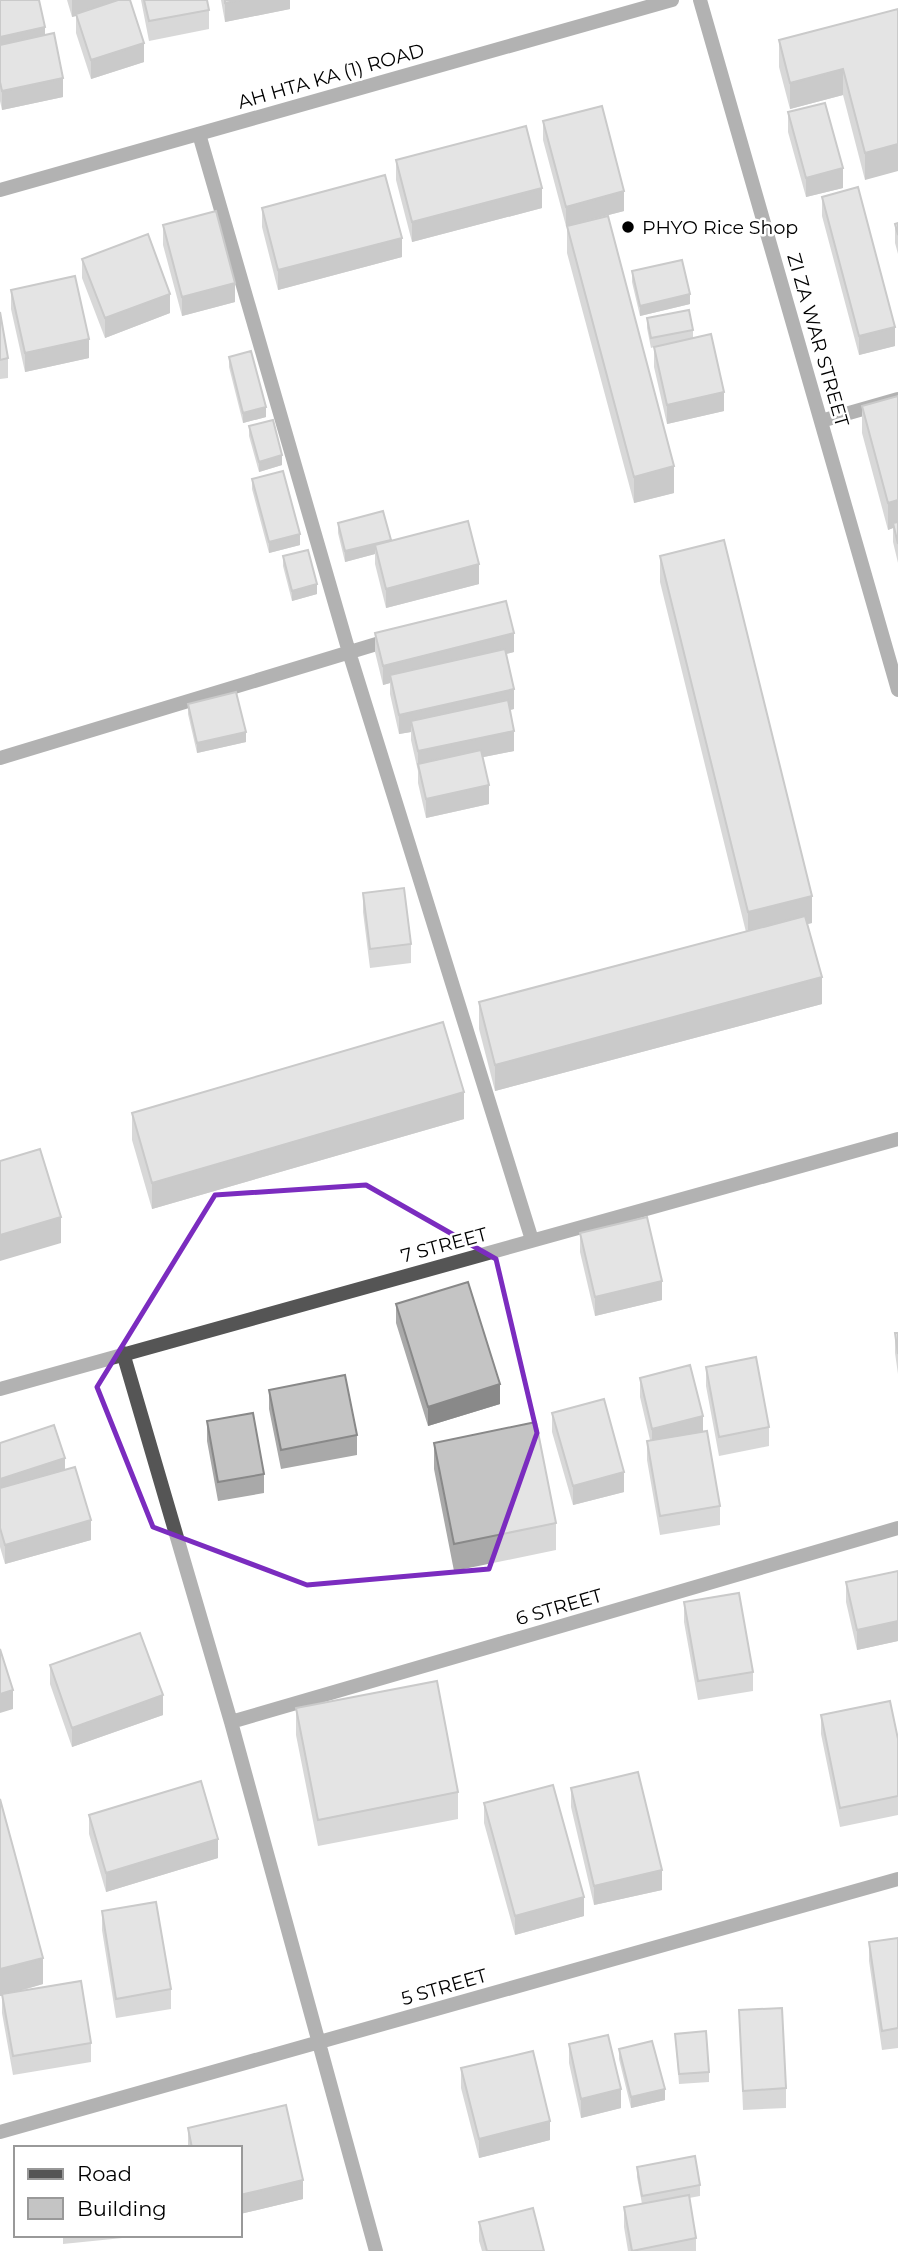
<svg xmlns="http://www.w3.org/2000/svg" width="898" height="2251" font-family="Montserrat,sans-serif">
<rect width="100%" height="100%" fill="#fff"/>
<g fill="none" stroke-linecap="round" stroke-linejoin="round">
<path stroke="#555" stroke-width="14" d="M700,0L898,690
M199,134L349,652L532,1240
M821,421L898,399
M0,758L393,639
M123,1353L231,1722L376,2251
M0,1389L898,1139
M231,1722L898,1528
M0,2132L898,1879"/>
<path stroke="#555" stroke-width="14" d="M0,190L672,0"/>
</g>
<path fill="#a9a9a9" d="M0,0L45,35L63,97L2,110L0,101Z
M67,0H130L144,62L91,79L76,33V16L72,17Z
M141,0H207L209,10V29L149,41Z
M221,0H290V9L225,22Z
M898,9L865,180L843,95L790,109L779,67V40Z
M788,112L843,188L806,197L788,132Z
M543,121L624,211L566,226L543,140Z
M396,160L542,208L412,242L396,180Z
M822,197L895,346L859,355L822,216Z
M262,208L402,257L278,290L262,227Z
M898,223V254L895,243V224Z
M163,225L235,302L182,316L163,245Z
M567,226L674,493L634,503L567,253Z
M82,259L170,313L105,338L82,278Z
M632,271L690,304L640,316L632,282Z
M11,290L89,358L25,372L11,309Z
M0,312L8,358V378L0,379Z
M647,318L693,330V338L724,411L667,424L654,367V347L651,348L647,328Z
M229,357L266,417L243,423L229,367Z
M898,396V563L893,542V528L888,530L862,433V406Z
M249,426L282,465L259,472L249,436Z
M252,479L300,545L269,553L252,489Z
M338,523L391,541L479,584L386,608L375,564V554L345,562L338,533Z
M283,556L317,594L292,601L283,566Z
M660,556L812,923L807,924L822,1004L495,1091L479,1029V1002L746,932L660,582Z
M375,633L514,652L506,654L514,709L510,710L514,751L483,757L489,804L426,818L418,783V771L411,740V732L399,734L390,694V683L383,685L375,652Z
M188,704L246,742L197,753L188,714Z
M363,893L411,944V963L370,968L363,912Z
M132,1113L464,1119L152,1209L132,1140Z
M580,1233L662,1300L595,1316L580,1252Z
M396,1304L500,1404L428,1426L396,1323Z
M895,1333H898V1374L895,1353Z
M706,1367L769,1427V1446L719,1456L706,1386Z
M640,1378L703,1432L720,1506V1525L660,1535L647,1460V1441L650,1440L640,1397Z
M269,1390L357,1435V1455L281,1469L269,1409Z
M552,1413L624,1492L573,1505L552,1432Z
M207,1421L264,1474V1493L218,1501L207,1441Z
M0,1443L65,1470L91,1540L5,1564L0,1547Z
M434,1443L556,1523V1550L454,1571L434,1469Z
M898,1571V1641L857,1650L846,1602V1582Z
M684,1602L753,1672V1691L698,1700L684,1622Z
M50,1665L163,1715L72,1747L50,1684Z
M296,1708L458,1792V1819L318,1846L296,1735Z
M821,1715L898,1739V1815L840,1827L821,1734Z
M571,1788L662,1890L594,1905L571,1807Z
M0,1799L43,1984L17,1992L91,2043V2062L13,2075L2,2013V1996H0Z
M484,1803L584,1916L515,1935L484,1823Z
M89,1815L218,1858L106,1892L89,1834Z
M102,1911L171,1989V2009L116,2018L102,1930Z
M898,1938V2048L882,2050L869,1961V1942Z
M739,2010L786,2088V2108L743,2110Z
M675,2034L709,2072V2082L679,2084Z
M569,2044L621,2108L581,2118L569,2063Z
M619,2049L665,2100L631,2108L619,2059Z
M461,2068L550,2140L479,2158L461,2088Z
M286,2105L303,2180V2199L240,2214V2148H188V2128Z
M637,2167L700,2185V2196L689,2198L696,2238V2251H628L624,2227V2207L642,2204L637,2177Z
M479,2222L544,2251H482L479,2241Z
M63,2235H152L63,2244Z"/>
<path fill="#898989" d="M72,0H122V3L72,17Z
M240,0H290V9L225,22V3Z
M45,27V46L0,56V37Z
M144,43V62L91,79V60Z
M843,69V95L790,109V83Z
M63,78V97L2,110V91Z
M898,144V171L865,180V153Z
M843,168V188L806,197V178Z
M542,188V208L412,242V222Z
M624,191V211L566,226V207Z
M402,238V257L278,290V270Z
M235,283V302L182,316V297Z
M170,294V313L105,338V318Z
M690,294V304L640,316V306Z
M895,327V346L859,355V336Z
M89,339V358L25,372V353Z
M724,392V411L667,424V405Z
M266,407V417L243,423V413Z
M282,455V465L259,472V462Z
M674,466V493L634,503V477Z
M898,500V527L893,523V528L888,530V503Z
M300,534V545L269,553V542Z
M391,540V550L375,545V554L345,562V551Z
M479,564V584L386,608V589Z
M317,584V594L292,601V591Z
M514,633V652L392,683L390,675V683L383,685V666Z
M514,689V709L413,731L411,721V732L399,734V715Z
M514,731V751L419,770L418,764V751Z
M246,732V742L197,753V743Z
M489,785V804L426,818V799Z
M812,896V923L748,938V912Z
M822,977V1004L495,1091V1065Z
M464,1092V1119L152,1209V1183Z
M61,1217V1243L0,1261V1235Z
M662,1281V1300L595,1316V1297Z
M500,1384V1404L428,1426V1407Z
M703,1416V1435L652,1448V1429Z
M65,1458V1477L0,1499V1479Z
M624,1472V1492L573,1505V1486Z
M91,1520V1540L5,1564V1545Z
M898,1621V1641L857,1650V1630Z
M13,1690V1709L0,1713V1694Z
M163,1695V1715L72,1747V1728Z
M218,1839V1858L106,1892V1873Z
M662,1870V1890L594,1905V1886Z
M584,1897V1916L515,1935V1916Z
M43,1958V1984L0,1996V1969Z
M621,2089V2108L581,2118V2099Z
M665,2089V2100L631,2108V2097Z
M550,2121V2140L479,2158V2139Z
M303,2180V2199L240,2214V2195Z"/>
<path fill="#c4c4c4" stroke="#898989" stroke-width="2" d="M0,0H39L45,27L0,37Z
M118,0H130L144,43L91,60L76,14Z
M144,0H207L209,10L149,21Z
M225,0H240L225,3Z
M898,9V144L865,153L843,69L790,83L779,40Z
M54,33L63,78L2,91L0,82V45Z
M825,103L843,168L806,178L788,112Z
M602,106L624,191L566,207L543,121Z
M526,126L542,188L412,222L396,160Z
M385,175L402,238L278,270L262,208Z
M858,187L895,327L859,336L822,197Z
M216,211L235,283L182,297L163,225Z
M608,216L674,466L634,477L567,226Z
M898,223V235L895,224Z
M148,234L170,294L105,318L82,259Z
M682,260L690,294L640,306L632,271Z
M75,276L89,339L25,353L11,290Z
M689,310L693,330L651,338L647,318Z
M0,312L8,358L0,360Z
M711,334L724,392L667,405L654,347Z
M251,351L266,407L243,413L229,357Z
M898,396V500L888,503L862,406Z
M273,420L282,455L259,462L249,426Z
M283,471L300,534L269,542L252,479Z
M383,511L391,540L345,551L338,523Z
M468,521L479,564L386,589L375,545Z
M898,522V544L893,523Z
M724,540L812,896L748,912L660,556Z
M308,550L317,584L292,591L283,556Z
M506,601L514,633L383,666L375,633Z
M505,649L514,689L399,715L390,675Z
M236,692L246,732L197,743L188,704Z
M508,700L514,731L418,751L411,721Z
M481,750L489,785L426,799L418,764Z
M404,888L411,944L370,949L363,893Z
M805,916L822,977L495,1065L479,1002Z
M443,1022L464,1092L152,1183L132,1113Z
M40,1149L61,1217L0,1235V1161Z
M647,1217L662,1281L595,1297L580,1233Z
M468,1282L500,1384L428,1407L396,1304Z
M895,1333H898V1354Z
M756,1357L769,1427L719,1437L706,1367Z
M690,1365L703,1416L652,1429L640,1378Z
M345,1375L357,1435L281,1450L269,1390Z
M604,1399L624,1472L573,1486L552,1413Z
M253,1413L264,1474L218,1482L207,1421Z
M536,1422L556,1523L454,1544L434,1443Z
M54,1425L65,1458L0,1479V1443Z
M707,1431L720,1506L660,1516L647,1441Z
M75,1467L91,1520L5,1545L0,1528V1488Z
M898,1571V1621L857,1630L846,1582Z
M739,1593L753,1672L698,1681L684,1602Z
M140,1633L163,1695L72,1728L50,1665Z
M0,1649L13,1690L0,1694Z
M437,1681L458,1792L318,1820L296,1708Z
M890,1701L898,1739V1796L840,1808L821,1715Z
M638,1772L662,1870L594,1886L571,1788Z
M201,1781L218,1839L106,1873L89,1815Z
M553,1785L584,1897L515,1916L484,1803Z
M0,1799L43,1958L0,1969Z
M156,1902L171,1989L116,1999L102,1911Z
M898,1938V2028L882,2031L869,1942Z
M81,1981L91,2043L13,2056L2,1994Z
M782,2008L786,2088L743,2091L739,2010Z
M706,2031L709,2072L679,2074L675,2034Z
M608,2035L621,2089L581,2099L569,2044Z
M652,2041L665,2089L631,2097L619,2049Z
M533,2051L550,2121L479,2139L461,2068Z
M286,2105L303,2180L240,2195V2148H192L188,2128Z
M695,2156L700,2185L642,2196L637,2167Z
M689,2195L696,2238L632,2251L624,2207Z
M533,2208L544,2251H487L479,2222Z"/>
<path d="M0 0H898V2251H0ZM366,1185L496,1259L537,1433L489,1569L307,1585L153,1527L97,1387L215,1195Z" fill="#fff" fill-opacity=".55" fill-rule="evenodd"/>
<path fill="none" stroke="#7b2cbf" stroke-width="5" stroke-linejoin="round" d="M366,1185L496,1259L537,1433L489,1569L307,1585L153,1527L97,1387L215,1195Z"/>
<circle fill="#000" stroke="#fff" stroke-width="2.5" cx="628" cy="227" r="7"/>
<g text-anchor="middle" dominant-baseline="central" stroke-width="5" stroke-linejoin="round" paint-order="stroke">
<g font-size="19" fill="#000" stroke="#fff">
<text transform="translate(331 76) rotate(-16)">AH HTA KA (1) ROAD</text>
<text transform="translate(818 340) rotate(74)">ZI ZA WAR STREET</text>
<text transform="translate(444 1245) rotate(-15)">7 STREET</text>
<text transform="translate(559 1607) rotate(-16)">6 STREET</text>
<text transform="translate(444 1987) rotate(-16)">5 STREET</text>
</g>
<g font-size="19" fill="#000" stroke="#fff" text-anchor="start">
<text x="642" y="227">PHYO Rice Shop</text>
</g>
</g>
<rect x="14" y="2146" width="228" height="91" fill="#ffffff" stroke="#999999" stroke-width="2"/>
<rect x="28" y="2169" width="35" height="10" fill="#555555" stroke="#999999" stroke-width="2"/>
<text x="77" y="2181" font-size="21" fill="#000000">Road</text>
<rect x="28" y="2198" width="35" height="21" fill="#c4c4c4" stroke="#999999" stroke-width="2"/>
<text x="77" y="2216" font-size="21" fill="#000000">Building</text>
</svg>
